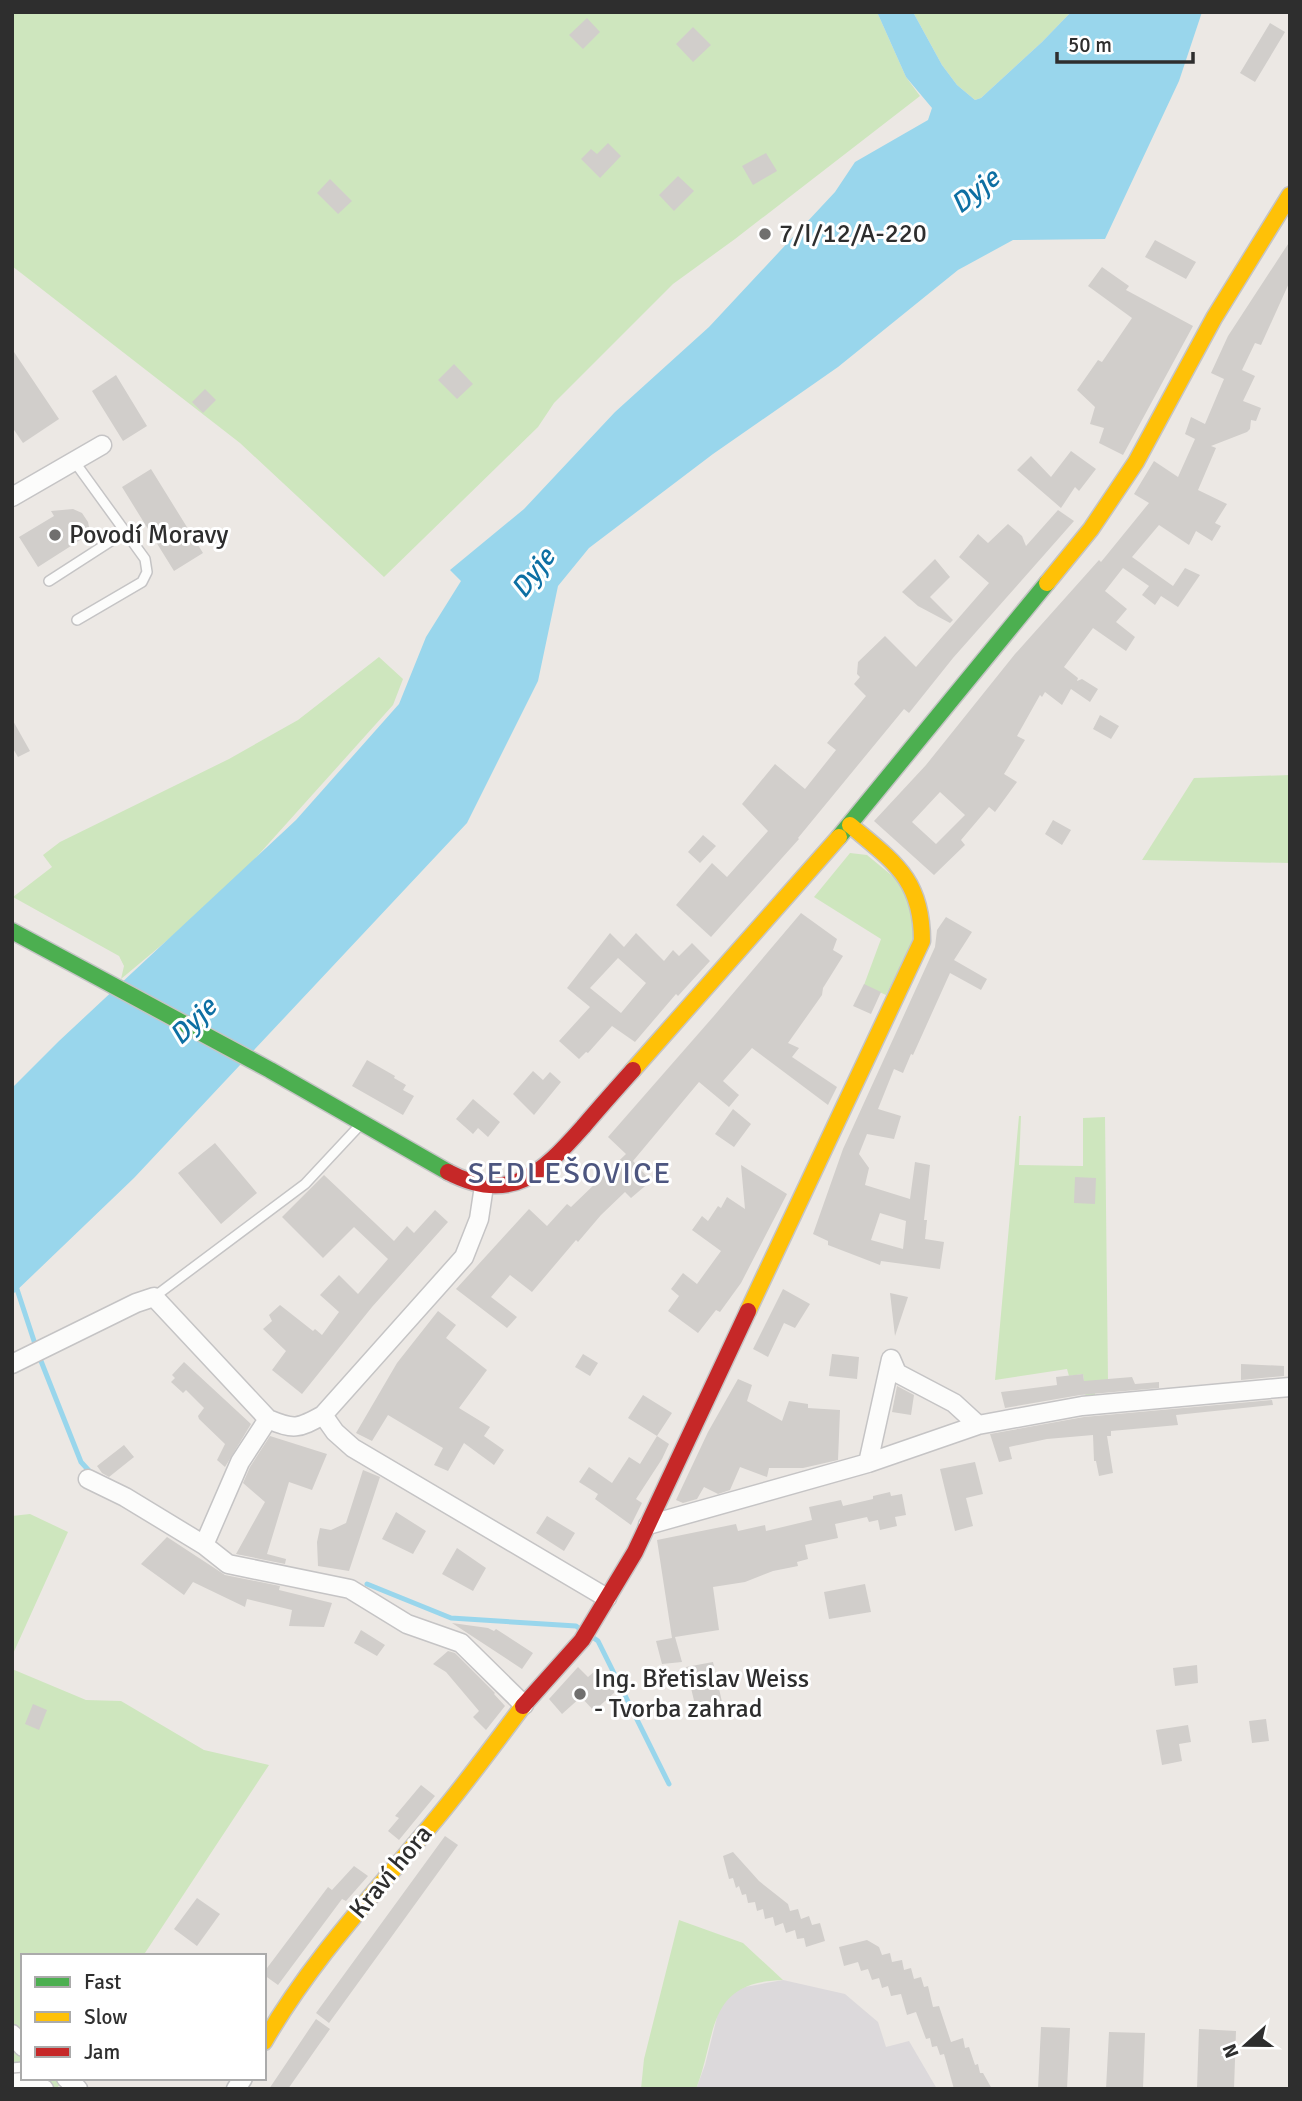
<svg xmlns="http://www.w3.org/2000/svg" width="1302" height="2101" font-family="Signika,sans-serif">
<rect width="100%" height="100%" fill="#ece8e4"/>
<path fill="#dcd9db" d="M783,1980L845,1994L878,2022L886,2047L909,2041L937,2089H696L705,2065L719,2009L732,1993L745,1987Z"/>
<path fill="#cee6be" d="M12,12H877L906,77L920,96L735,239L673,284L554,403L538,427L384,577L240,443L12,266Z
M913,12H1071L1042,42L981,98L975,100L957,85L942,65Z
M379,657L403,679L393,705L225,892L121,979L124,966L119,956L13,897L52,867L43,855L60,842L229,759L298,720Z
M1290,775V863L1142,860L1194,778Z
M850,853L867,855L907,888L915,937L886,995L864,985L881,939L814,897Z
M1019,1116H1021L1019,1165L1083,1166V1118L1105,1117L1108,1381L1095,1385V1397L1086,1400L1083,1374L1069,1376L1067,1369L995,1380Z
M30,1514L68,1532L12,1656V1516Z
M12,1669L86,1700L121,1701L204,1750L269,1765L143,1956H23V2078H66L56,2089H12Z
M679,1920L743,1943L783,1980C705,1982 718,2033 696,2089H641L644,2059Z"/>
<path fill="#99d6ec" d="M877,12H913L942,65L957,85L975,100L981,98L1042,42L1071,12H1202L1179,81L1105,239L1013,240L958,270L838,367L713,454L589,548L558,586L538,681L467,823L134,1178L12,1295V1088L59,1041L296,820L399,704L426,637L461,581L450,570L524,509L615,412L709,327L835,192L855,162L928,120L932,108L906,77Z"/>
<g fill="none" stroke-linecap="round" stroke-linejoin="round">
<path stroke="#99d6ec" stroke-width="5" d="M12,1274L36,1347
M39,1356L81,1462L92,1474
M367,1584L451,1618L576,1626L580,1629
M591,1636L598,1641L669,1784"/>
</g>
<path fill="#d1cecb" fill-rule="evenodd" d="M587,18L600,32L583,49L569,35Z
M1270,23L1285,32L1255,82L1240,73Z
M693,27L711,45L693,62L676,44Z
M608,143L621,156L600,178L581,159L591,149L597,154Z
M766,153L777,171L753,185L742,166Z
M678,176L694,191L674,211L659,195Z
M330,179L352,201L338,214L317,193Z
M1155,240L1196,262L1186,279L1145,257Z
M1290,241V281L1261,345L1255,343L1242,370L1255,376L1243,401L1261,408L1256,421L1251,420L1250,429L1247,432L1211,446L1216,448L1198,490L1227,504L1215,523L1221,526L1212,541L1196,531L1189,545L1159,525L1132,557L1173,586L1185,568L1200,575L1178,607L1161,596L1155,605L1142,595L1149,586L1123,568L1105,591L1127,609L1116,622L1135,637L1126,651L1093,628L1064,667L1078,678L1077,681L1082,679L1098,689L1090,702L1071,689L1062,705L1045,692L1042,697L1040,695L1017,736L1025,740L1004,774L1017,782L995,812L989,807L961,840L965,845L934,875L874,821L926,765L1015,654L1099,560L1101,562L1149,503L1134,494L1154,461L1178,477L1195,439L1185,434L1191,417L1205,424L1224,379L1211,373L1228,336ZM940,792L965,815L936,844L912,822Z
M1102,267L1129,286L1126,290L1193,326L1123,455L1099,443L1104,428L1090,424L1095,407L1077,390L1098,360L1102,362L1132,318L1088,286Z
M12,349L59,419L23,443L12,427Z
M454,364L473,384L457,399L438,380Z
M116,375L147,426L123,441L92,391Z
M205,389L216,400L203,413L192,402Z
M1071,451L1096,469L1079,491L1075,487L1061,508L1017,470L1031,456L1051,477Z
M151,469L203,553L174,571L122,487Z
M73,509L82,513L88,522L89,527L85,537L38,567L19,537L54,516L51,511Z
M1058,510L1074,521L953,658L909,713L904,709L798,838L799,839L711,937L676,905L712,863L727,877L768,831L742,804L775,764L805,789L836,750L827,743L866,696L854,684L860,677L857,674L858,662L885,636L916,667L989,583L959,557L978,534L988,543L1008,524L1022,536L1026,546Z
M935,559L950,577L930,597L953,620L950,623L918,606L902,592Z
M1100,715L1119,726L1111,739L1093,729Z
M12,719L30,751L18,757L12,747Z
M1053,820L1071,830L1062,845L1045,834Z
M703,835L716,846L700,863L688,852Z
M801,913L837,939L833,950L843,956L823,988L822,995L788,1043L799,1048L792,1057L837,1087L828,1105L752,1048L723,1081L739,1095L729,1107L699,1082L633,1161L651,1181L631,1198L625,1192L601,1215L578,1242L576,1240L532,1292L510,1275L491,1297L517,1317L507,1328L456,1289L529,1209L547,1226L567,1204L571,1207L626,1154L608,1137L713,1017Z
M946,917L972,932L954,960L987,979L981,990L950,973L913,1055L911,1054L903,1073L894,1069L878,1109L901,1116L894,1139L867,1134L859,1154L869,1168L865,1185L910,1199L915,1162L930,1165L924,1220H927L925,1239L944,1242L940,1269L881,1261L880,1265L828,1245V1241L813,1234L843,1149L935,947L937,930ZM880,1213L906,1221L903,1249L871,1240Z
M610,933L624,947L636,933L664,961L673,950L679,956L692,943L710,961L678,996L676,994L635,1042L612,1026L588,1053L586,1052L579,1059L559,1041L590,1007L567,988ZM618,958L646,983L621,1013L590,988Z
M864,984L881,992L871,1014L853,1006Z
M367,1060L395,1076L394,1078L406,1085L403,1090L414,1096L403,1115L352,1086Z
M533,1071L543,1080L550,1072L561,1082L534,1115L513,1094Z
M473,1099L500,1122L488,1137L478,1128L473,1134L456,1119Z
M733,1109L751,1124L734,1147L715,1134Z
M215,1143L257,1193L221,1224L178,1173Z
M741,1165L787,1194L741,1283L720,1312L716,1310L698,1333L668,1311L679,1296L671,1289L683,1273L697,1284L721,1251L692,1230L702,1216L708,1221L718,1206L721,1208L727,1197L745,1209Z
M324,1175L394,1241L407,1226L414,1233L435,1210L448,1222L372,1307L302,1394L272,1370L286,1351L263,1329L272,1321L269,1315L280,1305L313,1331L315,1329L322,1335L339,1312L320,1295L339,1275L358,1294L388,1259L354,1227L323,1258L282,1217Z
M1075,1177L1096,1178L1095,1204L1074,1203Z
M783,1289L810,1304L795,1328L784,1323L768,1357L753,1349Z
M890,1293L908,1297L895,1336Z
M438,1311L456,1325L446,1338L487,1370L459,1408L490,1427L484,1436L504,1450L494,1465L464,1443L448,1471L434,1465L443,1448L388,1415L372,1441L356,1433L397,1363Z
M583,1354L598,1363L590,1376L575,1367Z
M832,1354L859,1357L857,1379L829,1376Z
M184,1362L251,1424L225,1467L217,1460L225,1444L199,1419L198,1416L204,1408L186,1390L183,1393L171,1382L175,1378L172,1375Z
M1241,1364L1284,1366V1376L1241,1380Z
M1083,1374L1084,1381L1132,1377L1135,1384L1159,1382V1388L1080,1395L1005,1408L1001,1392L1057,1385L1056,1377Z
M738,1379L752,1385L747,1401L782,1421L789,1401L808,1404V1408L840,1410L838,1460L803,1468H769L767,1477L740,1467L730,1490L718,1494L704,1487L697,1499L683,1503L676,1500L708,1432Z
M897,1386L914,1395L911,1415L892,1412Z
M643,1395L672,1413L657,1436L628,1418Z
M1272,1400L1273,1405L1176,1415L1178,1425L1111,1431V1436H1107L1113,1473L1099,1476L1096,1461H1094L1093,1435L1047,1439L1009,1447L1012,1459L999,1462L990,1434L1084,1417Z
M270,1436L327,1454L312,1490L289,1482L267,1554L286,1559L285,1564L236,1554L265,1502L243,1483L250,1467Z
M657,1436L669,1444L662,1459L636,1499L642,1503L631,1525L595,1499L598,1494L579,1482L589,1467L612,1483L629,1457L640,1464Z
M124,1445L134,1457L109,1477L102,1473L97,1466Z
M975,1462L983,1494L966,1498L973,1526L955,1531L940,1469Z
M363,1470L380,1477L349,1571L318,1566L317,1542L320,1528L331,1530L346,1523Z
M890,1492L891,1496L902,1494L906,1515L895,1517L897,1526L880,1530L878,1520L869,1522L867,1517L835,1524L838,1538L805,1545L808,1559L797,1562L798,1566L773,1571L745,1582L713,1587L719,1630L675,1637L682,1662L662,1664L656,1641L672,1638L657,1540L736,1524L738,1531L765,1525L766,1531L812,1520L809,1507L841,1500L843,1506L873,1499V1496Z
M396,1512L426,1531L413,1554L382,1539Z
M547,1516L575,1533L564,1551L536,1533Z
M167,1537L225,1575L280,1586L279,1590L332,1603L324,1627L289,1626L292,1610L247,1599L245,1607L193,1582L184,1595L141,1564Z
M457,1548L486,1568L473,1591L442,1574Z
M865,1584L871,1612L829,1619L824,1592Z
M452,1623L488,1628L494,1631L496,1629L533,1653L522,1669Z
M361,1630L385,1645L377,1656L354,1643Z
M448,1651L455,1653L495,1693L494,1694L505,1706L486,1730L473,1717L479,1711L446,1672L433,1664Z
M713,1662L722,1702L696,1709L686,1667Z
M1197,1665L1198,1683L1175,1686L1173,1668Z
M578,1667L588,1677L595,1671L615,1692L594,1711L581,1697L562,1714L549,1699Z
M33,1704L47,1710L39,1730L25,1724Z
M1266,1719L1269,1741L1252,1743L1249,1721Z
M1188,1725L1191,1742L1179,1744L1182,1761L1162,1765L1156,1730Z
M421,1785L435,1796L399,1840L388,1831L399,1818L395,1816Z
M445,1836L458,1845L329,2023L316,2013Z
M733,1852L759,1881L788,1904L790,1911L798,1909L801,1919L809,1916L812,1925L820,1923L825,1941L806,1947L804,1938L797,1939L795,1930L786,1933L783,1923L775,1926L773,1917L765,1919L763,1909L757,1911L755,1902L748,1903L746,1894L742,1895L739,1886L736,1888L733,1878L729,1879L723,1856Z
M354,1866L368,1876L346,1901L342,1899L278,1985L264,1975V1972L328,1887L332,1890Z
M197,1898L220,1914L197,1946L174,1929Z
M867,1940L879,1947L882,1955L890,1953L892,1962L902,1960L904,1970L911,1968L914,1979L921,1977L924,1987L928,1986L933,2007L939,2006L951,2042L963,2038L965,2048L969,2047L975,2065L978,2064L980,2073H983L992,2089H954L944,2054L940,2055L937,2046L932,2047L930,2038L926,2039L916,2012L907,2015L901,1994L891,1996L888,1986L882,1988L879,1978L872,1980L868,1969L861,1971L858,1962L844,1966L839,1947Z
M316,2019L330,2029L318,2046L288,2089H269Z
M1041,2027L1070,2028L1067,2089H1038Z
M1199,2029L1236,2031L1234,2089H1197Z
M1109,2032L1145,2033L1143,2089H1106Z"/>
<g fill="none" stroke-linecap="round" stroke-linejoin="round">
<defs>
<path id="lane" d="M74,461L145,559L147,572L142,582L77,620
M49,581L125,532
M154,1297L305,1184L361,1124
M12,2068L23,2067"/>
<path id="street" d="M12,497L102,445
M12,1364L136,1303L154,1297L268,1419C294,1430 298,1429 323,1415L464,1257L479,1219L484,1186
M323,1415L335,1432L353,1448L607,1598
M868,1463L891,1359L897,1373L954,1403L978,1425
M88,1479L125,1497L204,1545L228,1564L350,1589L407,1624L461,1643L524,1705
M648,1525L868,1463L978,1425L1082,1406L1290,1387
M204,1545L240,1462L268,1419
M12,2034L23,2047
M66,2078L78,2089
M12,2083L24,2082L44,2089
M236,2089L243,2078"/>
<path id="fast" d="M839,837L1047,583
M12,931L270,1070L448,1172"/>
<path id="slow" d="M1047,583L1091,529L1136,462L1214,318L1290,195
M633,1070L839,837
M748,1311L922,941C922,879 894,862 850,825
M264,2042C310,1962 372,1896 431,1825C463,1787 493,1746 523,1706"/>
<path id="jam" d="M448,1172C511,1205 542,1173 583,1127C599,1108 616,1089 633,1070
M523,1706L582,1640L635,1552L748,1311"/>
</defs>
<use href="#lane" stroke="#c5c4c5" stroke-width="12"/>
<use href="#street" stroke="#c5c4c5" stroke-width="21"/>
<use href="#fast" stroke="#c5c4c5" stroke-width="19"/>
<use href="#slow" stroke="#c5c4c5" stroke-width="19"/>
<use href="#jam" stroke="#c5c4c5" stroke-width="19"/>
<use href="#lane" stroke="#fcfcfb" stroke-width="9"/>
<use href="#street" stroke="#fcfcfb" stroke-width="18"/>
<use href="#fast" stroke="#4caf50" stroke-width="16"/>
<use href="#slow" stroke="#ffc107" stroke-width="16"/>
<use href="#jam" stroke="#c62828" stroke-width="16"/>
</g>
<g fill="#706f6e" stroke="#fff" stroke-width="2.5">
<circle cx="765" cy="234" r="7"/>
<circle cx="55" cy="535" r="7"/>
<circle cx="580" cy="1694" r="7"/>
</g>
<g text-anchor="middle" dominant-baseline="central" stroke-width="6" stroke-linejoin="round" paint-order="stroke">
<g font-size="26" fill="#2e2e2e" stroke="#fff" text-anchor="start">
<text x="779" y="234">7/I/12/A-220</text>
<text x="69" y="535">Povodí Moravy</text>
<text x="594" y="1679">Ing. Břetislav Weiss<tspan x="594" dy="30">- Tvorba zahrad</tspan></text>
</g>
<g font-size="26" fill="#2e2e2e" stroke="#fff">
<text transform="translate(391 1872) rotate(-50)">Kraví hora</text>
</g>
<g font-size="28" font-style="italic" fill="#0d6fa3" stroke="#fff">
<text transform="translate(975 191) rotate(-39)">Dyje</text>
<text transform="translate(533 573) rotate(-53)">Dyje</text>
<text transform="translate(193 1021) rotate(-45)">Dyje</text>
</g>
<g font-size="30" letter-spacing="2" fill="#4d5680" stroke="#fff">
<text x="570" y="1173">SEDLEŠOVICE</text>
</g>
</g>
<rect width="1302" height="2101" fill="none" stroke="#2e2e2e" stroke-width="28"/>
<rect x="21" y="1954" width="245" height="126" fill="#ffffff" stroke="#ababab" stroke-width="2"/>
<rect x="35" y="1977" width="35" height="10" fill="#4caf50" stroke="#ababab" stroke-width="2"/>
<text x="84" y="1989" font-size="21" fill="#2e2e2e">Fast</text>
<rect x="35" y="2012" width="35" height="10" fill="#ffc107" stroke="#ababab" stroke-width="2"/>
<text x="84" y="2024" font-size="21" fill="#2e2e2e">Slow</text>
<rect x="35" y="2047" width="35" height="10" fill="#c62828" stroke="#ababab" stroke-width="2"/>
<text x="84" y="2059" font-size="21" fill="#2e2e2e">Jam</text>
<g transform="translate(1246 2045) rotate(249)" stroke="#ffffff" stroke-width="5" paint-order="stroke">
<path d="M0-5L12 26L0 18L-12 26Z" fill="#2e2e2e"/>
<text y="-10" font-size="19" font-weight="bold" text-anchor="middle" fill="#2e2e2e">N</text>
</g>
<path d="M1057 52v10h136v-10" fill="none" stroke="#2e2e2e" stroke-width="3.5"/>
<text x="1068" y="52" font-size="21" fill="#2e2e2e" stroke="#ffffff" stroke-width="5" paint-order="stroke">50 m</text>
</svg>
